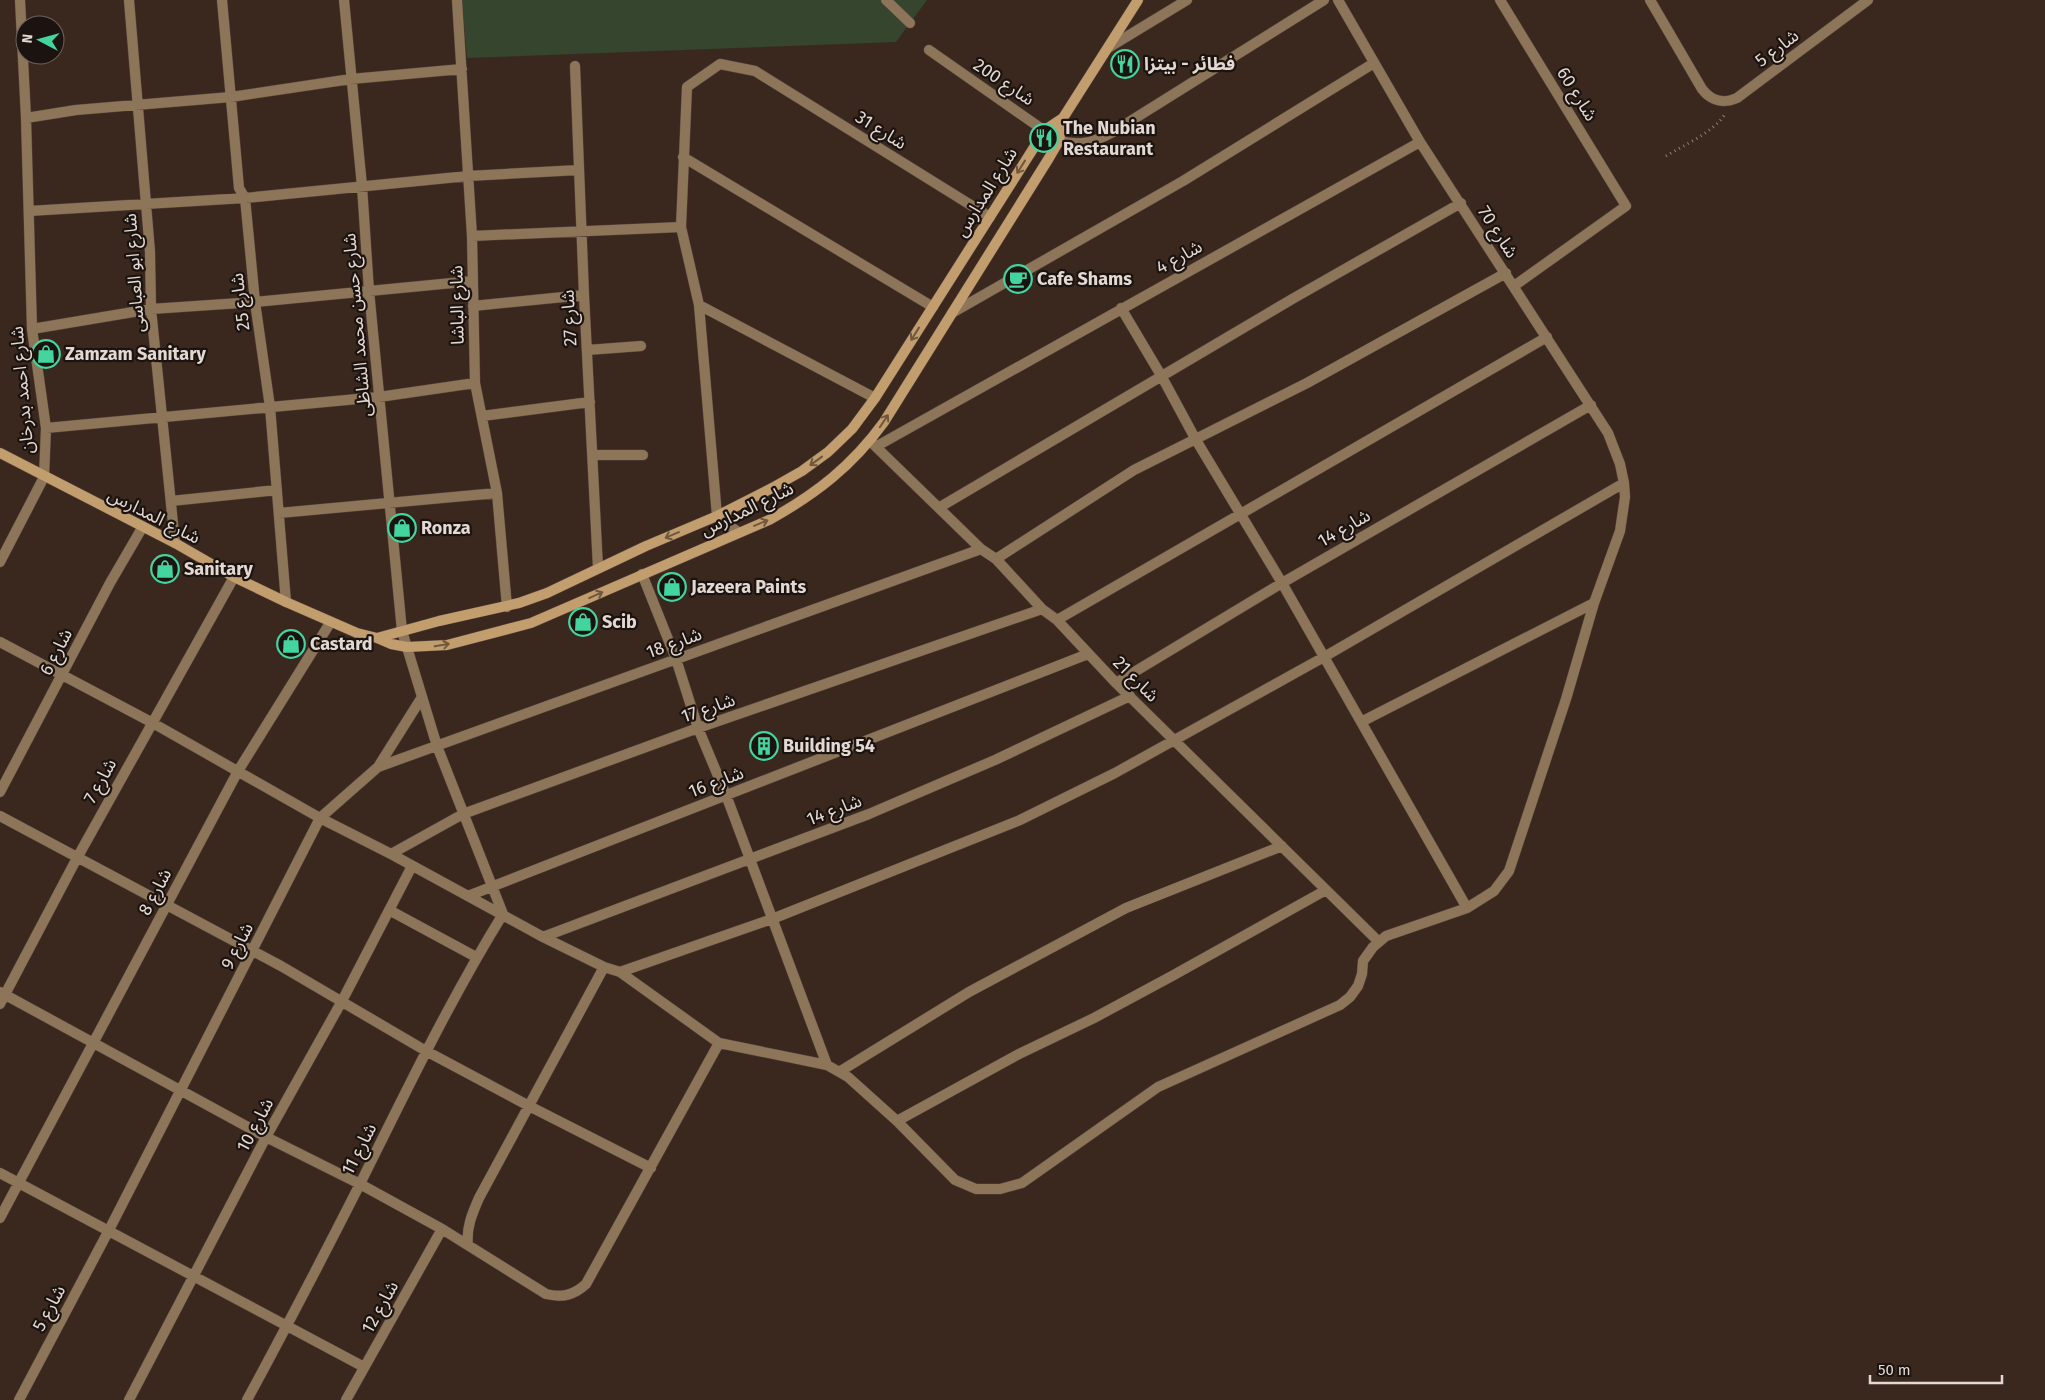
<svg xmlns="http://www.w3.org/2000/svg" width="2045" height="1400" font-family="'Fira Sans','Noto Sans Arabic',sans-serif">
<rect width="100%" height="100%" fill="#3a281f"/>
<path fill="#36452d" d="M462,0H927L896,42L467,58Z"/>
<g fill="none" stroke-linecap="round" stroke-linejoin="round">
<defs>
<path id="lane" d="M886,0L910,23"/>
<path id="street" d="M129,0L150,252L151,309L175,543
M222,0L239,188L245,198L255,302L270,407L286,602
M457,0L472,236L475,383L497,493L507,607
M1500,0L1626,206L1514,286
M1650,0L1702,89C1711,101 1724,104 1737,98L1868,0
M1108,48L1187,0
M929,50L1059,141C1083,146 1092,143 1113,132L1324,0
M575,66L584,295L598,568
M26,118L76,110L231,97L351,79L462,69
M683,157L933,307
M29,211L245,198L468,176L579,170
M472,236L681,227
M699,305L875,398
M473,306L584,295
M1121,308L1162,377L1196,440L1282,583L1467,908
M952,313L1183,181L1374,63
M32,329L151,309L255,302L473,281
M587,350L641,346
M482,416L590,402
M46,428L379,397L475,383
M870,441L981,549L996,559L1042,609L1057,620L1116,683L1379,942
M877,446L1420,142
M593,455H643
M171,501L277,490
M940,507L1294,298L1461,203
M279,513L497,493
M738,532L717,516L699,305L681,227L687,87L720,64L755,71L990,217
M996,559L1134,470L1307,383L1506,273
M0,562L44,477L46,428L32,329L26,118L20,0
M642,574L676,659L698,728L726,795L827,1065
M1057,620L1547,337
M0,642L151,722L320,818L391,854L543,937L604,967L620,972L719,1043L827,1065L848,1077L897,1121L955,1180L976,1189H1000L1022,1183L1158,1087L1340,1005L1350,997L1358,986L1362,974L1363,961L1373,947L1379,942L1386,936L1467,908L1494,891L1509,871L1566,699L1594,603L1620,531L1625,497L1624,483L1620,464L1608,433L1420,142L1338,0
M1116,683L1282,583L1591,405
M1361,722L1594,603
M378,767L981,549
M0,792L110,583L142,528
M0,816L281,966L426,1051L529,1106L651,1168
M391,854L463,814L698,728L1042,609
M468,896L1088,654
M389,910L476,957
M543,937L869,814L995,760L1130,696
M620,972L772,919L1020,820L1115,773L1324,657L1624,483
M0,992L266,1137L360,1184L442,1229L546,1294C563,1298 574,1295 586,1284L719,1043
M0,1004L77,858L234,577
M839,1072L969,992L1126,908L1282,846
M897,1121L1019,1054L1094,1018L1172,976L1326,890
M0,1173L364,1367
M0,1218L238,771L330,623
M468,1245C466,1228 472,1214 479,1198L604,967
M19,1400L109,1230L320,818L378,767L422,697
M129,1400L266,1137L342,1001L412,866
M247,1400C286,1328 324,1255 361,1182C406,1091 450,1000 503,914L437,746L402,631L369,291L362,186L344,0
M346,1400L442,1229"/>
<path id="secondary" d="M0,453L175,543L234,577L286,602L357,633L377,638L391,644L407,647L447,645L531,623L769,520C816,494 852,466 884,422L1049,158L1059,141L1063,118L1138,0
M377,638L439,621L519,603L547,593L646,546L717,516L772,488L802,471L828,452L852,429L875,398L1045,130L1063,118"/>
</defs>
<use href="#lane" stroke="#55443c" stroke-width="11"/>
<use href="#street" stroke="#55443c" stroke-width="11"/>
<use href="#secondary" stroke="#55443c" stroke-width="11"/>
<path stroke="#8e7f78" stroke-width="3" stroke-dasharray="1 4" stroke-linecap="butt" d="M1666,156C1684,145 1714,132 1725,114"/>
<use href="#lane" stroke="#8c7558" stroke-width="10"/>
<use href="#street" stroke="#8c7558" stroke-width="10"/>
<use href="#secondary" stroke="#c29d6e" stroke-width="10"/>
</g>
<defs><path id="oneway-shaft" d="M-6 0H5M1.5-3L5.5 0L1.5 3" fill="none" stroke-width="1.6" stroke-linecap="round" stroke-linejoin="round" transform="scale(1.25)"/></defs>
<g stroke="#6e583e">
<use href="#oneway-shaft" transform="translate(1021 167) rotate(122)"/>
<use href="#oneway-shaft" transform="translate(915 334) rotate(122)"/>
<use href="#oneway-shaft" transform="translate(884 421) rotate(-56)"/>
<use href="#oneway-shaft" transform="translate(816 461) rotate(144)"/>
<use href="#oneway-shaft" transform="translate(761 523) rotate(-22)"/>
<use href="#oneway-shaft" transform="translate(672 535) rotate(157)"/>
<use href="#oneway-shaft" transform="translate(596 595) rotate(-24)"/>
<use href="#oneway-shaft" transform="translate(442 645) rotate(-9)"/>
</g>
<defs>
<symbol id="restaurant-ring" viewBox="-11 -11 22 22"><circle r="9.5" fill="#1b130f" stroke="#44d49f" stroke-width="1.5"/><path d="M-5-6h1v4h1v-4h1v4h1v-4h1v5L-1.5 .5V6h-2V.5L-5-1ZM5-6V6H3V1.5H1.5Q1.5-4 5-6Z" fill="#44d49f"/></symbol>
<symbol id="cafe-ring" viewBox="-11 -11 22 22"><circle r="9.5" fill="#1b130f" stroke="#44d49f" stroke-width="1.5"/><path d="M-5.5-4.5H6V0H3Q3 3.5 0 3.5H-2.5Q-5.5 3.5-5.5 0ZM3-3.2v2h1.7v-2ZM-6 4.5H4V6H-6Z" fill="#44d49f"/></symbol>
<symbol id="shop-ring" viewBox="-11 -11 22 22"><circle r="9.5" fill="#1b130f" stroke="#44d49f" stroke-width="1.5"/><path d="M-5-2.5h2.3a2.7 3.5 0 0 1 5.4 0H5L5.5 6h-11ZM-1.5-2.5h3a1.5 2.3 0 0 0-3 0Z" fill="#44d49f"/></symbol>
<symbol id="building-ring" viewBox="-11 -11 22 22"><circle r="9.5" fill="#1b130f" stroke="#44d49f" stroke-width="1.5"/><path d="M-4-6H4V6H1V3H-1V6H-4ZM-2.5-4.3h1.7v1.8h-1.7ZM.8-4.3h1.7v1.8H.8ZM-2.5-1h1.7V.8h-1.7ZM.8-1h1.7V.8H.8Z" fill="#44d49f"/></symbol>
</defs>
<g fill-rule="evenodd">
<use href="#restaurant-ring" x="1109" y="48" width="32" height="32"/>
<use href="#restaurant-ring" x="1028" y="122" width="32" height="32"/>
<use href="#cafe-ring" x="1002" y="263" width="32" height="32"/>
<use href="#shop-ring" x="30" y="338" width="32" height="32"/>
<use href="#shop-ring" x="386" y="512" width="32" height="32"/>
<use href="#shop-ring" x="149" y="553" width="32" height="32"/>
<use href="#shop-ring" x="656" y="571" width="32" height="32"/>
<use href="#shop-ring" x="567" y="606" width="32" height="32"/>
<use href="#shop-ring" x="275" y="628" width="32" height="32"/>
<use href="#building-ring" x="748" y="730" width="32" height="32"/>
</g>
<g text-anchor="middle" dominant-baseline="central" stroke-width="4.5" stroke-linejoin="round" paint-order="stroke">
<g font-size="18" fill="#e4d8d2" stroke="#1b130f">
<text transform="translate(1777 48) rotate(-37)">شارع 5</text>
<text transform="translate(1004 82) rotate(34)">شارع 200</text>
<text transform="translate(1577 94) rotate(58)">شارع 60</text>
<text transform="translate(881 130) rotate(32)">شارع 31</text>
<text transform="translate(986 192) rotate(-58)">شارع المدارس</text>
<text transform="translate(1498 232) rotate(57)">شارع 70</text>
<text transform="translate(1179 257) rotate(-29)">شارع 4</text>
<text transform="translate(134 273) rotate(-94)">شارع ابو العباسى</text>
<text transform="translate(240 302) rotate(-97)">شارع 25</text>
<text transform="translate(457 305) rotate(-91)">شارع الباشا</text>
<text transform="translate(569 318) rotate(-93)">شارع 27</text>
<text transform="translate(357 325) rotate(-95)">شارع حسن محمد الشاظى</text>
<text transform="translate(22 390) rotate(-95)">شارع احمد بدرخان</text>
<text transform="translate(747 509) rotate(-26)">شارع المدارس</text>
<text transform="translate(154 516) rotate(27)">شارع المدارس</text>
<text transform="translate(1344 528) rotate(-30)">شارع 14</text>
<text transform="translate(674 643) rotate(-20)">شارع 18</text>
<text transform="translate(56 652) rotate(-63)">شارع 6</text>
<text transform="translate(1136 679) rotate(45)">شارع 21</text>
<text transform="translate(708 708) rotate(-19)">شارع 17</text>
<text transform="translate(100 781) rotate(-61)">شارع 7</text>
<text transform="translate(716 782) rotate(-21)">شارع 16</text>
<text transform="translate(834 810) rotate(-21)">شارع 14</text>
<text transform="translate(155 892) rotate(-62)">شارع 8</text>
<text transform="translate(237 946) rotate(-63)">شارع 9</text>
<text transform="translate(255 1125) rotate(-62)">شارع 10</text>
<text transform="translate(359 1149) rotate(-63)">شارع 11</text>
<text transform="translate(380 1307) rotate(-61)">شارع 12</text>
<text transform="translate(49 1308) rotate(-62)">شارع 5</text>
</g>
<g font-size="18" font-weight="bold" fill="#e4d8d2" stroke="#1b130f" text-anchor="start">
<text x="1144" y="64">فطائر - بيتزا</text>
<text x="1063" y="128">The Nubian<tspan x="1063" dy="21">Restaurant</tspan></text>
<text x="1037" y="279">Cafe Shams</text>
<text x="65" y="354">Zamzam Sanitary</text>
<text x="421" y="528">Ronza</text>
<text x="184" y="569">Sanitary</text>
<text x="691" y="587">Jazeera Paints</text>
<text x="602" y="622">Scib</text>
<text x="310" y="644">Castard</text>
<text x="783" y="746">Building 54</text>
</g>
</g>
<g transform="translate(40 40) rotate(276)"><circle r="24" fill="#1b130f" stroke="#6b625d"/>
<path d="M0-4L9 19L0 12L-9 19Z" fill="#44d49f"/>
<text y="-8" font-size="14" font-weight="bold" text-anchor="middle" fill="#e4d8d2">N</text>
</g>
<path d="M1870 1375v8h132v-8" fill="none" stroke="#e4d8d2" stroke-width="2.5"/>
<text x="1878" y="1375" font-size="15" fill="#e4d8d2" stroke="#1b130f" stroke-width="4" paint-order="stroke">50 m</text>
</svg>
